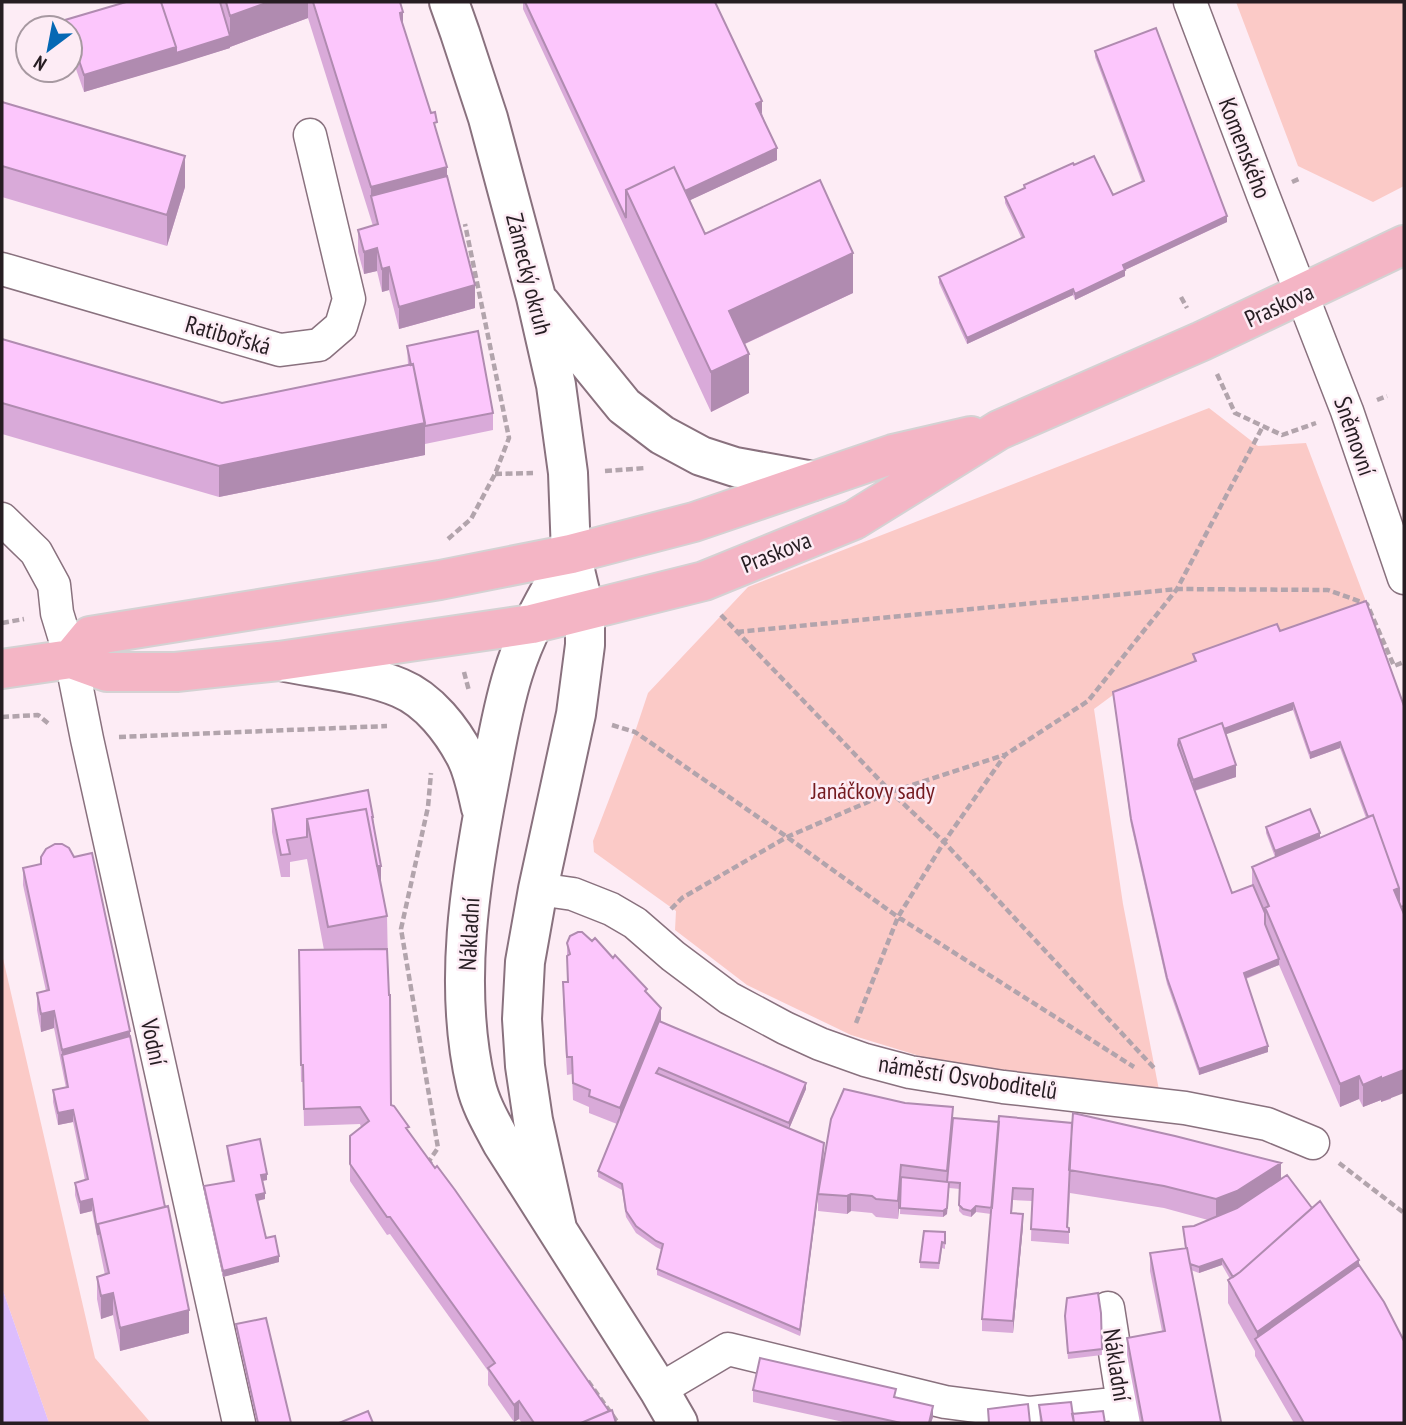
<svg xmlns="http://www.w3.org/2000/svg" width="1406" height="1425" font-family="'PT Sans Narrow',sans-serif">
<rect width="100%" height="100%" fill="#fdecf5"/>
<path fill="#fbcac7" d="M1236,2H1404V186L1373,202L1298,166Z
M1209,408L1258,446L1306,443L1367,604L1113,695L1094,709L1123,904L1159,1090L959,1068L851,1035L747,985L675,930L676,911L594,852L593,841L635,732L648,693L748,587Z
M2,954L95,1358L151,1423H49L2,1288Z"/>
<path fill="#ddbdfd" d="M2,1288L49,1423H2Z"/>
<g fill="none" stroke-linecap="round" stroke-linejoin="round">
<defs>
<path id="street" d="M1190,2L1263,195L1347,411L1404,578
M2,269L280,350L319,345L341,326L349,299L310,135
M2,519L36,552L54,585L57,613L71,659L87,739L239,1423
M538,889L573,894L611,909L635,923L673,956L729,998L785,1028L820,1044L865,1060L910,1072L1003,1087L1185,1108L1267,1124L1313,1143
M1108,1308L1126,1422
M659,1390L728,1349L945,1402L1030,1413L1123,1403"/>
<path id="secondary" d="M449,2L460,33L488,118L536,297L556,385L568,473L571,554L585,612V645L576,714L538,889L525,962L522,1019L525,1066L533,1120L557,1228
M541,304L624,406L662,435L701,456L735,467L813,481
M571,554C549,593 526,631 513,674C502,709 496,747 489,783C470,881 453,986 476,1085C481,1106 492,1124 502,1143L659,1390L678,1423
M285,662C320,669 367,674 400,688C429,700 452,730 466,757C474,773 477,791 481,808"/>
<path id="primary" d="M71,659L90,636L440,580L571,554L694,522L893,454L971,436
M2,669L71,659L107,672H176L279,661L532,624L704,581L854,520L999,430L1202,341L1404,245"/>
</defs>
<use href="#street" stroke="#89717e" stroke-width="35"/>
<use href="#secondary" stroke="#89717e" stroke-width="42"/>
<use href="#primary" stroke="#d4d2d3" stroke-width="42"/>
<path stroke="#b2a4ac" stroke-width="4.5" stroke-dasharray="7 3.5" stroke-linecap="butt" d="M1292,182L1301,178
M1181,297L1187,308
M1217,374L1235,413L1282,435L1316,423
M1377,400L1387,396
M605,471L645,468
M495,474L533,473
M448,539L471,519L495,474L509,438L465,224
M721,615L891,792L944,842L1155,1069
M2,623L24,619
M737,632L1177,589L1328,590L1367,604L1394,666L1404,662
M464,672L469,691
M2,717L38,715L49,724
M612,725L635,732L787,837L898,917L1134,1067
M119,737L387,726
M671,909L682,898L787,837L891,792L1004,755
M856,1023L898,917L944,842L1005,755L1088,701L1177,589L1263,426
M1339,1163L1404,1213
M431,1164L429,1161L438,1148L401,929L428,807L431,773
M588,1381L618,1423"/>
<use href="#street" stroke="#fff" stroke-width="32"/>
<use href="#secondary" stroke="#fff" stroke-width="38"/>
<use href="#primary" stroke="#f4b5c5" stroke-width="38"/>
</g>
<path fill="#d9aad9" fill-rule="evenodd" d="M126,2H396L437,135L447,176L475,308L399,329L389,290L382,292L377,271L364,274L358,252V230L373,226L308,18L230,47V48L84,92L70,52V28H65V20Z
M523,2H715L762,113L777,160L690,200L705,234L853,293L745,344L749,393L711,412L523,9Z
M1095,51L1227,222L1125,270V276L1075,300L1073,295L967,344L939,283V277L1022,239L1005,203V197L1024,188V185L1074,165L1113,195L1142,182L1095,57Z
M2,102L185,187L167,246L2,197Z
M2,339L222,403L408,365L407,346L493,413V430L425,444V455L219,497L2,434Z
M1280,631L1404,706V912L1391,1099L1381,1102V1100L1363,1107L1359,1099L1340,1107L1279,965L1246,979L1268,1052L1199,1075L1167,984L1131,825L1113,692L1194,662L1193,654ZM1293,710L1310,759L1340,748L1366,818L1320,838L1266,827V833L1275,857L1252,867V885L1232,893L1195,791L1236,777L1225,734Z
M272,809L373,817L381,886L387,916L391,1105L409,1132L616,1423H522L519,1419L514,1422L488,1385V1371L390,1234L387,1235L350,1181V1136L361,1127L360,1124L304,1126L303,1082H301L299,950H324L307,859L290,862V877H281L272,832Z
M23,868L130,1036L189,1333L120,1351L113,1315L101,1319L97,1299V1277L105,1275L92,1211L80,1214L75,1195V1183L85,1180L73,1122L58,1125L53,1102V1090L66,1088L54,1028L41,1032L37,1010V993L46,991L23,885Z
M567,943L647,993L661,1021L806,1089L789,1129L824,1149L800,1336L657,1275V1269L662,1250L656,1247L636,1233L626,1217L622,1190L598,1177V1171L617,1124L589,1113V1107L573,1100L572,1074L567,1075L563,999V982H567Z
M953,1118L1281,1180L1312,1208L1359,1265L1404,1423H1294L1255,1356V1351L1228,1303V1280L1230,1279L1222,1265L1199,1273L1191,1270L1221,1423H1140L1127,1355V1338L1162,1331L1150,1271V1253L1185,1248L1183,1227L1194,1226L1208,1220L1164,1208L1070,1193L1068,1227L1069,1228V1244L1031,1241L1032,1201L1013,1200L1012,1213L1023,1226L1013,1333L982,1331V1319L991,1214L976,1212L971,1217L963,1215L959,1211L960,1189L949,1188L947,1214L943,1217L900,1214L901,1183L898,1219L876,1217L872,1213L851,1211L847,1214L818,1211V1194Z
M227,1146L267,1180L263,1181L265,1199L258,1201L266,1238L279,1262L223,1277L204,1192V1186L232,1181L227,1152Z
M945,1232V1249L942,1248L939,1269L920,1268V1262Z
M1101,1313L1102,1355L1068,1359L1065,1322Z
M236,1324L291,1423H257L236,1330Z
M753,1390L896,1397L933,1417L931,1423H848L753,1402Z
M1039,1405L1105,1423H1040Z"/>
<path fill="#b08bb0" d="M269,2H308V18L230,47V48L176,65V53L230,36V16Z
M403,12V43L400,13Z
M176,47V65L84,92V75Z
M762,101V113L756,116V104Z
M777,148V160L641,223L636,213Z
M185,156V187L167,246V215Z
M447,167V198L371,196V218V187Z
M1227,216V222L1125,270V276L1075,300V294L1123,265Z
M377,248V271L364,274V252Z
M853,253V293L729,351V311Z
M389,267V290L382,292V269Z
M475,285V308L399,329V307Z
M1073,289V295L967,344V338Z
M749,354V393L711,412V372Z
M425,423V455L219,497V466Z
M1293,703V710L1183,750L1181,744Z
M1340,742V748L1310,759V753Z
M1236,765V777L1193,791V780Z
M1320,833V840L1275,857V851Z
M381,866V888L374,867Z
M1399,888V910L1394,890Z
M1279,959V965L1244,979V973Z
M661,1008V1026L620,1125V1108Z
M54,1011V1028L41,1032V1014Z
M130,1031V1048L62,1055V1050Z
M1268,1046V1052L1199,1075V1069Z
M1404,1070V1093L1381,1102V1079Z
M1359,1076V1099L1340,1107V1084Z
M1381,1077V1100L1363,1107V1085Z
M806,1083V1089L789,1129V1123Z
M73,1110V1122L58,1125V1113Z
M824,1143V1149L800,1336V1330Z
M1281,1163V1186L1216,1222V1199Z
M901,1165V1183L898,1219V1201Z
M267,1174V1180L261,1181V1175Z
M949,1182L947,1214L943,1217V1211Z
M265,1193V1199L256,1201V1195Z
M851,1194V1211L847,1214V1196Z
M92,1199V1211L80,1214V1202Z
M976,1206V1212L971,1217V1211Z
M1023,1214V1226L1013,1333V1321Z
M279,1256V1262L223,1277V1271Z
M1222,1259V1265L1199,1273V1267Z
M1359,1260V1282L1257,1341V1332Z
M113,1293V1315L101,1319V1296Z
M189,1310V1333L120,1351V1328Z
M519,1401V1419L514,1422V1405Z
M933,1406V1417L931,1423H929Z"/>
<path fill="#fcc6fc" stroke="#b08bb0" stroke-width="2" d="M126,2H161L176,47L84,75L70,34V28H68L65,20Z
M161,2H220L230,36L176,53V47Z
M226,2H269L230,16Z
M313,2H400L403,12L400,13L401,19L431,113L435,112L437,122L434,123L436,130L447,167L371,187Z
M525,2H715L762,101L756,104L777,148L685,191L674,167L626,190V218Z
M1156,28L1227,216L1123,265L1125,270L1075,294L1073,289L967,338L939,277L1024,237L1005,197L1025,188L1024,185L1073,163L1074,165L1094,156L1113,195L1144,181L1095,51Z
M2,102L185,156L167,215L2,166Z
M674,167L705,234L820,180L853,253L729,311L749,354L711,372L626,190Z
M447,176L475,285L399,307L389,267L382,269L377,248L364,252L358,230L378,224L371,196Z
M478,331L493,413L425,426L413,364L411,365L407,346Z
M2,339L222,403L413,364L425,423L219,466L2,403Z
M1366,601L1404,706V906L1401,907L1399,902V888L1373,815L1368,817L1340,742L1310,753L1293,703L1224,729L1222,723L1179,739L1178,745L1232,893L1253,885L1265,913V924L1279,959L1244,973L1268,1046L1199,1069L1167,978L1131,819L1113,692L1196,661L1193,654L1277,624L1280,631Z
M1222,723L1236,765L1193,780L1179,739Z
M368,790L373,817H372L381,866H377L366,809L307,819V837L287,840L290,854L281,855L272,809Z
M366,809L387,916L328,927L307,819Z
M1310,809L1320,833L1275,851L1266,827Z
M1373,815L1399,888L1394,890L1404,914V1070L1381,1079V1077L1363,1085L1359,1076L1340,1084L1267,912L1265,908L1269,906L1252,867Z
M55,844H62L69,848L74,857L92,853L130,1031L62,1050L54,1011L41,1014L37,993L49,990L23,868L41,864V857L46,849Z
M578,932H582L592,941L595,938L613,958L615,955L647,989L645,991L661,1008L620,1108L589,1096L590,1090L573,1083L572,1057H567L563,982H568L567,956L570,954L567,943L570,936Z
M387,949L389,995H390L391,1105L394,1106L409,1127L406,1128L435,1168L437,1166L455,1190L609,1411L581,1423H534L519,1401L514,1405L488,1368L495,1363L390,1217H387L350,1164V1136L369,1121L360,1107L304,1109L303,1065H301L299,950Z
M659,1021L806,1083L789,1123L659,1068L656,1073L824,1143L800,1330L657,1269L663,1244L656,1241L636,1226L626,1211L622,1184L598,1171Z
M130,1036L165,1207L98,1224V1235L92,1199L80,1202L75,1183L88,1179L73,1110L58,1113L53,1090L68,1087L62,1055Z
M844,1089L905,1103L953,1107L947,1171L901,1165L898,1201L876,1199L872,1196L851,1194L847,1196L818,1194L831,1119Z
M1073,1113L1175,1136L1281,1163L1237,1191L1216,1199L1164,1186L1069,1170Z
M999,1116L1072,1123L1067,1227L1069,1228V1232L1031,1229L1033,1189L1013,1188L1011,1213L1023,1214L1013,1321L982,1319Z
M953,1118L999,1122L992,1208L976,1206L971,1211L963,1209L959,1205L960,1183L949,1182L947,1208L943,1211L900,1208L901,1177L947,1182Z
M260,1139L267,1174L261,1175L265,1193L256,1195L266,1238L275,1236L279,1256L223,1271L204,1186L234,1181L227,1146Z
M1287,1175L1312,1208L1240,1272L1233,1277L1222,1259L1199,1267L1190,1264L1187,1248H1186L1183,1227L1194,1226L1237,1208Z
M1320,1201L1359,1260L1257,1332L1228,1280L1240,1272Z
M168,1206L189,1310L120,1328L113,1293L101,1296L97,1277L109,1273L98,1224Z
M924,1231L945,1232V1243L942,1242L939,1263L920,1262Z
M1187,1248L1221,1422L1143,1423L1127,1338L1165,1331L1150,1253Z
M1359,1265L1384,1302L1404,1341V1423H1304L1255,1339Z
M1098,1293L1101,1313L1102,1349L1068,1353L1065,1316L1067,1298Z
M266,1318L291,1423H258L236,1324Z
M760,1358L896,1389L894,1397L933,1406L929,1423H901L753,1390Z
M1071,1402L1074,1423H1042L1039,1405Z
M1028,1404L1030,1423H989L988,1409Z
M612,1410L616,1423H581Z
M368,1411L373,1423H339Z
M1103,1411L1105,1423H1074L1072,1414Z"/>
<g text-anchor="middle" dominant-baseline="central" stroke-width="5" stroke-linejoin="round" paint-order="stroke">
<g font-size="24" fill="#261d22" stroke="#fdecf5">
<text transform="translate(1245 148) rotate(69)">Komenského</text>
<text transform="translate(529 274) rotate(76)">Zámecký okruh</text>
<text transform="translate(1279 305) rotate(-25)">Praskova</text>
<text transform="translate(228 335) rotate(16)">Ratibořská</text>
<text transform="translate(1355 436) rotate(71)">Sněmovní</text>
<text transform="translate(776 552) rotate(-22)">Praskova</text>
<text transform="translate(469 934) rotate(-87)">Nákladní</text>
<text transform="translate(154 1042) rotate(78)">Vodní</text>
<text transform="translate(968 1077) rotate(9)">náměstí Osvoboditelů</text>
<text transform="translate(1117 1365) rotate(81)">Nákladní</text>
</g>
<g font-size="24" fill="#741a1f" stroke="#fdecf5">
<text x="873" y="790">Janáčkovy sady</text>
</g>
</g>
<rect width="1406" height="1425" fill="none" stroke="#261d22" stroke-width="7"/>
<g transform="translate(49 49) rotate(212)"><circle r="33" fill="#fdecf5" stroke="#a799a1" stroke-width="2"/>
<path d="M0-5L12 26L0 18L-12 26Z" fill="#0568b4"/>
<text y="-10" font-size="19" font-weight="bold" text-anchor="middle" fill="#261d22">N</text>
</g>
</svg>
